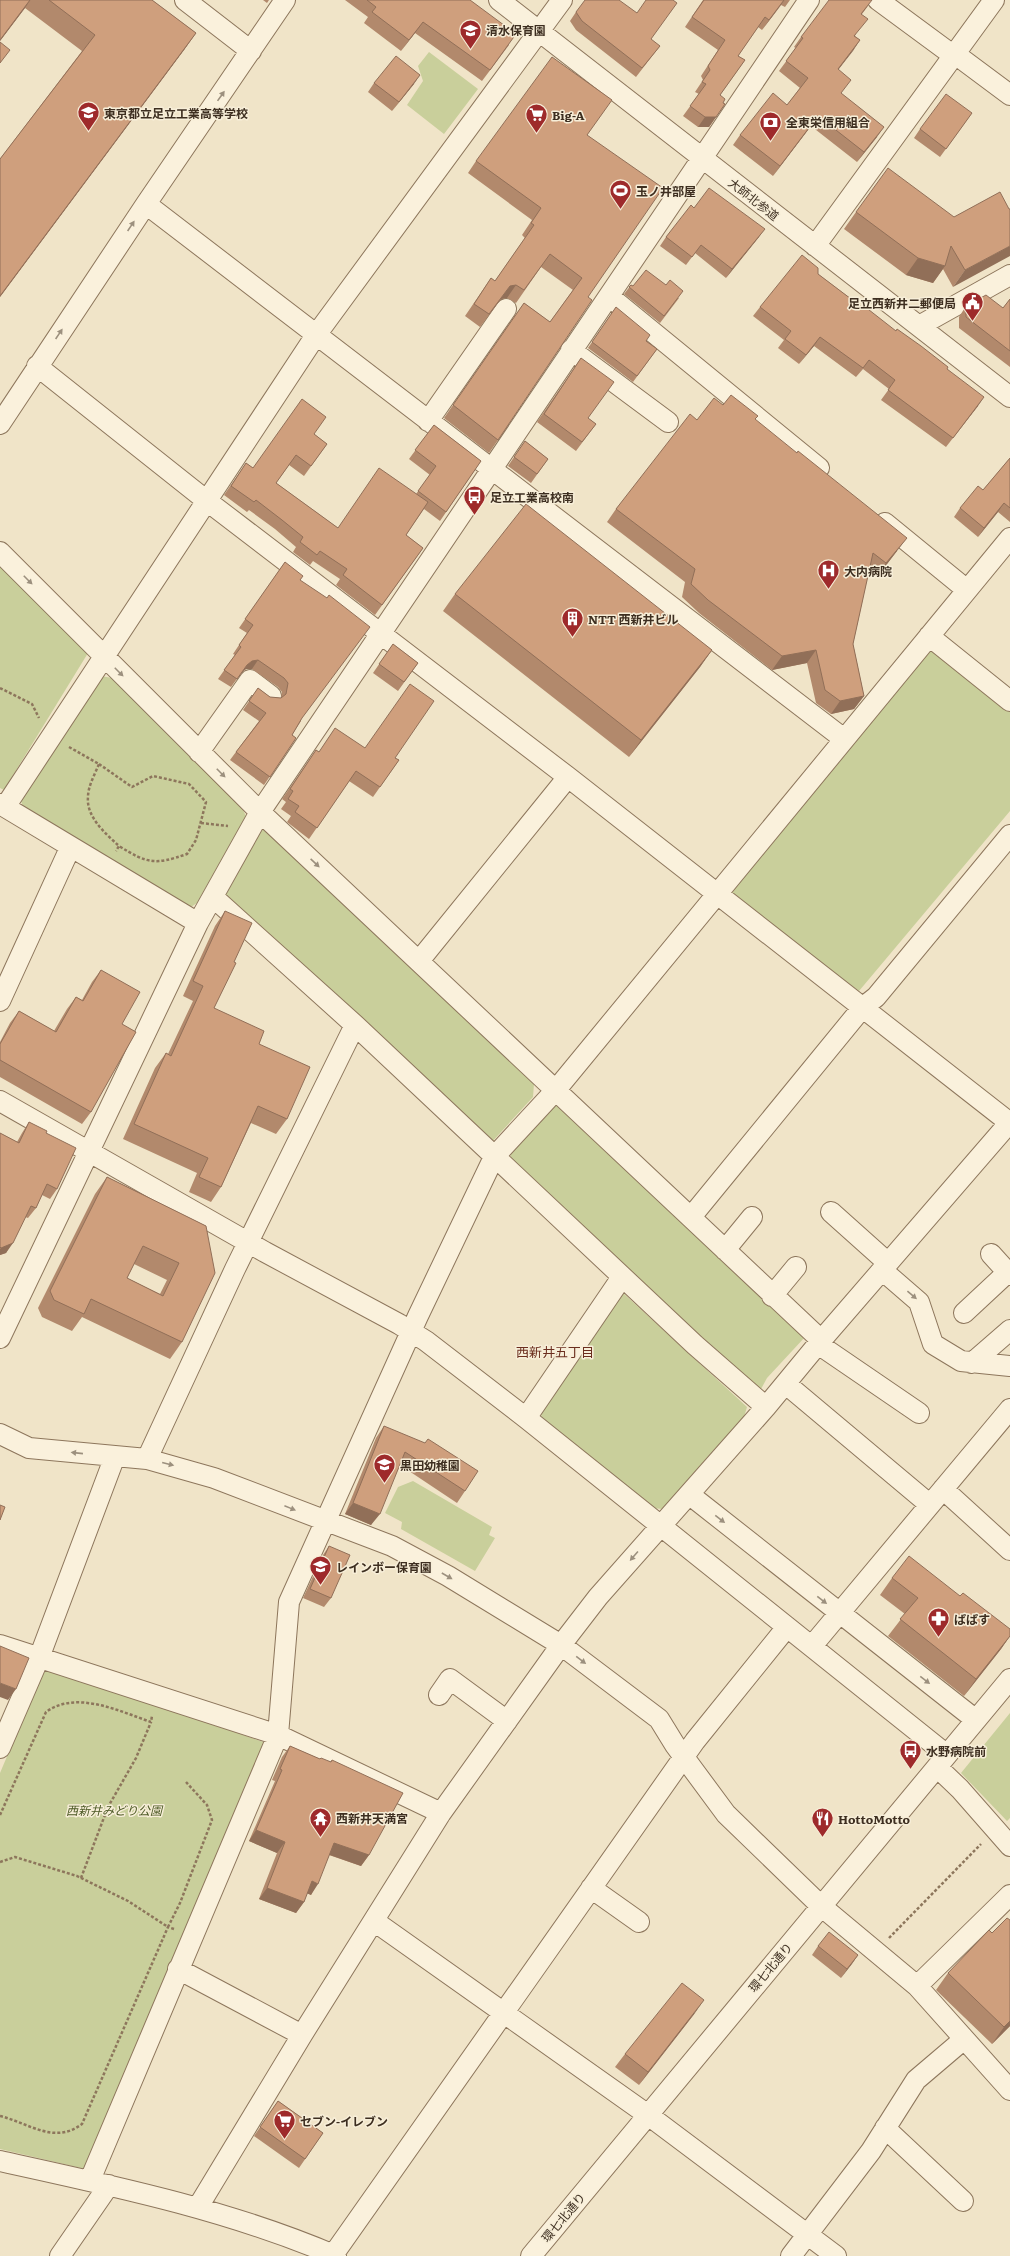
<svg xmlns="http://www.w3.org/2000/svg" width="1010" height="2256" font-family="Literata,'Noto Sans JP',serif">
<rect width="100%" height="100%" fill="#f0e4c8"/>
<path fill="#c9cf9b" d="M429,52L478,89L444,134L407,105L423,81L418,66Z
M0,565L88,653L4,790L0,788Z
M932,647L1010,711V811L859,991L728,896Z
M101,676L112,678L242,808L246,816L197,903L191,907L24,809L21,801Z
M264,824L534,1084L533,1097L490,1144L224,898Z
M556,1105L805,1337L767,1378L760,1391H757L511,1161L510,1150L547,1108Z
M622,1292L747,1407L744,1417L663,1509L651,1508L542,1422L541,1412Z
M413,1481L492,1527L489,1535L495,1538L475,1571L401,1529L402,1522L385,1513L398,1487Z
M46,1664L266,1743L85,2169L0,2149V1773Z
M1010,1713V1818L1007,1821L961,1773Z"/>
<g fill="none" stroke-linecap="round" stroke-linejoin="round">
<defs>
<path id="minor" d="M185,0L251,51
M499,0L1010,397
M878,0L954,56
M955,54L1010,95
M146,204L844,739
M815,246L994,0
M610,297L819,468
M919,326L1010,275
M571,350L668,422
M37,366L207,501L568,777L1010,1123
M428,421L506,309
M0,424L146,204L285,0
M885,523L967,590
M0,552L260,812L821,1340
M929,636L1010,701
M199,752L250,680L271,696
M0,804L198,923
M5,807L316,335L562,0
M213,897L355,1025L695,1345L766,1407
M419,961L568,777
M0,1001L70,848
M0,1101L265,1252L399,1324L426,1341L526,1418L947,1755
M831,1212L888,1263
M691,1217L862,1008L876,997L1010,835
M725,1250L752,1217
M991,1254L1010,1275
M882,1270L919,1302L933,1344L961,1361L1010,1366
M772,1296L796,1267
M964,1313L1008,1272
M0,1338L198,923L260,812L809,0
M818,1344L919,1413
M972,1363L1010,1330
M786,1384L929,1504
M526,1418L622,1277
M0,1434L29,1448L147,1459L214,1478L392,1546L448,1576L561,1645L659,1719L675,1745L726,1814L821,1906L917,1986L1010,2090
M147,1459L235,1269L355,1025
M943,1489L1010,1550
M690,1495L976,1720
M0,1645L278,1735L441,1813
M812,1646L1010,1409
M439,1695L450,1679L507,1721
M0,1748L39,1658L115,1456
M937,1767L960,1789L1010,1846
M591,1888L639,1922
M374,1921L648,2115L836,2256
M178,1969L302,2035
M917,1986L1010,1895
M885,2128L963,2201
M0,2161C114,2186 229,2210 336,2256
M90,2180L278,1735L289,1602L418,1316L494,1157L555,1091L1010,538
M198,2207L302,2035L441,1813L561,1645L598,1597L766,1407L818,1344L1010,1122
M333,2255L695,1741L787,1627
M60,2256L109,2185
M531,2256L1010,1679
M791,2256L871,2151L916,2080L963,2040"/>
</defs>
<use href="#minor" stroke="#8d765c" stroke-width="22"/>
<path stroke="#8d765c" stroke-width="2.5" stroke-dasharray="3 2" stroke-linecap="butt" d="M0,688L32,704L39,718
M69,747L99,764C95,774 88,786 88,797C86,817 106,834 119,846L116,851
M99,764L132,787L153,776L189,784L206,802L196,840L187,854C155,865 148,864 119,846
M201,823L228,826
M0,1815L46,1712C76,1690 119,1711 151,1722L152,1716
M0,1862L15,1857L77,1876L128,1901L168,1927L180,1903L212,1820L207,1805L186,1782
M81,1878L108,1807L136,1758L151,1722
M889,1938L981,1844
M0,2116C29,2123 54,2145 82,2124L168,1927L174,1929"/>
<use href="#minor" stroke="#faf1dc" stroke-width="20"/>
</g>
<path fill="#b2896c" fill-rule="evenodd" d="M0,0H152L196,33L184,50L0,297V159L82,51L25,8L0,41Z
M263,0H269L267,3Z
M345,0H470L509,45L482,81L415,33L401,51L364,23L368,17Z
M703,0H790L785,7L781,5L762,30L758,27L738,56L745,60L720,95L723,103L725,104L709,127H698L683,116L699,94L695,92L703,80L701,76L718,50L685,27Z
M868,6L862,14L855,36L860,40L838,70L841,93L877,137L857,162L811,126L773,176L733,145L740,135L787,105L800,88L779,71L796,48L794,47L801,37Z
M576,12L660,46L636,77L576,30L570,21Z
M374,83L414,84L392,111L368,92Z
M972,113L940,157L914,138L920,129Z
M587,135L588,297L498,440L489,453L444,418L524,303L550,322L573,290L541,267L516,303L507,298L501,299L480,327L465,316L491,278L495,281L525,238L522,235L532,220L468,173L476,161Z
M694,208L759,237L726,278L695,253L686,265L660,246L666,237Z
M1009,209L953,287L943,269L933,283L906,275L844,229L856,212L954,217Z
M818,274L863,308L947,369L978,406L946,447L881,400L889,389L863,369L856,377L814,346L799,364L778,348L784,340L753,316L760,307Z
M631,285L633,286L679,298L660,323L624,294Z
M1010,299V367L959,328V317L966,306L1003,308Z
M616,307L646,341L657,349L633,382L588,348Z
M581,358L588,418L596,424L576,451L537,422Z
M723,405L755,420L897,551L877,577L869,570L853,644L864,696L854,709L831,714L816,703L807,663L772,670L699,613L682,597L685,582L607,522L616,509L697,420Z
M434,425L481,461L440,521L424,509L406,535L423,548L375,615L336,585L340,579L313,561L310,565L293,552L296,547L275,529L249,510L247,512L224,495L246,463L253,468L314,434L327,444L304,476L289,465L276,483L338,528L416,494L430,475L409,459Z
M525,441L548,459L531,483L508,466Z
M1010,458V522L998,512L978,537L954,517L960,508L983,490Z
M285,562L300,580L301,721L292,735L296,738L264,785L230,760L259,721L243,710L258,688L270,697L281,698L282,692L278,687L252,669H246L241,673L231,687L218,679L235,655L233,654L247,633L239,628Z
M455,594L712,650L700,667L629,757L443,611Z
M393,644L418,663L398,691L373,673Z
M365,748L395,758L399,760L373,797L349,781L309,839L287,822L291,816L281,809L286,802L282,799L316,750L319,752Z
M225,911L234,962L214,1008L259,1044L287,1119L276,1134L251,1123L221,1187L211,1202L189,1192L197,1173L123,1139L155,1068L166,1053L168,1054L193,1001L183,996L215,926Z
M101,970L122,1024L91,1112L82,1124L0,1077V1042L10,1023L19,1011L54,1031L67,1009L76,997L82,1000L92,982Z
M29,1122L46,1133L57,1189L50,1199L42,1195L36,1208L28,1218L25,1217L6,1253L0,1255V1133L17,1142L22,1133Z
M107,1177L206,1226L182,1342L170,1359L82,1317L72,1331L42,1317L38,1308L95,1194ZM134,1264L167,1280L160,1294L127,1278Z
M384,1426L465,1491L457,1503L400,1465L371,1525L345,1514L376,1438Z
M329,1546L331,1598L324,1607L303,1598L323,1555Z
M892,1578L1010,1636L1001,1649L964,1696L888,1636L905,1614L880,1595Z
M290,1746L320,1759L330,1762L332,1760L369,1855L361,1866L329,1855L311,1895L307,1893L304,1902L296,1913L259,1899L277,1853L249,1841L275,1781L272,1780L282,1757Z
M992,1933L1010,2026L992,2044L936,1990L948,1973Z
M818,1946L858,1955L841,1978L812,1955Z
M695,2013L639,2085L615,2067L625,2054Z
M278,2101L323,2133L299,2168L254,2136Z"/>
<path fill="#916f58" d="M30,0L25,8L0,41V40Z
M785,0L762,30L769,20Z
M423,22L415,33L401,51L409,40Z
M196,33L184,50L0,297V296Z
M860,40L853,51L831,79L838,69Z
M420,75L414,84L392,111Z
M818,116L811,126L773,176L780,166Z
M705,117H716L709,127H698Z
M884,127L877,137L857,162L864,152Z
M765,229L759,237L726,278L732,269Z
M1010,246V256L953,287L965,270Z
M918,258L945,266L933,283L906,275Z
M516,285L507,298L501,299L480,327L510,286Z
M820,337L814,346L799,364Z
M984,397L978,406L946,447L953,438Z
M1004,503L998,512L978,537L984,528Z
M907,538L877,577L886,563Z
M712,650L700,667L629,757L641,740Z
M816,650L807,663L772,670L782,656Z
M258,660L252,669H246L241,673L231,687L247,665L252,661Z
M864,696L854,709L831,714L840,701Z
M13,1243L6,1253L0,1255V1249L1,1248Z
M353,1503L380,1514L371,1525L345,1514Z
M1010,1636L1001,1649L964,1696L976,1679Z
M0,1683L16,1689L8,1700L0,1697Z
M256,1830L285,1842L277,1853L249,1841Z
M334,1843L369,1855L361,1866L327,1854Z
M312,1881L318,1884L311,1895L304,1892Z
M267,1888L304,1902L296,1913L259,1899Z
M858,1955L852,1964L841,1978L847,1969Z
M704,2000L695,2013L639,2085L648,2072Z
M1010,2021V2026L992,2044L1004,2027Z"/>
<path fill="#cf9f7d" stroke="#916f58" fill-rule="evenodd" d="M0,0H30L0,40Z
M49,0H152L196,33L0,296V159L95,35Z
M367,0H470L516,34L490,70L423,22L409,40L372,12L376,7Z
M585,0H619L637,13L646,0H673L677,3L651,39L660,46L642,68L582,21L576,12Z
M704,0H784L769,20L765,17L738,56L745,60L720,95L725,99L723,103L725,104L716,117H705L690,106L706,84L702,82L710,70L708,66L725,40L692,17Z
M829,0H872L861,14L868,19L854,36L860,40L838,69L851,80L841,93L884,127L864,152L818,116L780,166L740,135L773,93L787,105L808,78L786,61L803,38L801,37Z
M0,42L10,50L0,63Z
M396,56L420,75L399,102L374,83Z
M552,57L612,100L587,135L663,188L588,297L592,300L498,440L453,405L524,303L550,322L582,278L550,254L524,290L516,285L510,286L489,314L474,304L491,278L495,281L534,225L531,223L541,208L476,161Z
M946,94L972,113L946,149L920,129Z
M888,168L954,217L1000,192L1009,209H1010V246L965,270L951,246L945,266L918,258L856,212Z
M709,188L765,229L732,269L701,245L692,257L666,237L691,205L694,208Z
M802,255L818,268V274L863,308L864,306L896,331L897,329L921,346L948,367L947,369L984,397L953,438L888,390L895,380L869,360L863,368L820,337L806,355L785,339L791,331L760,307Z
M646,270L666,285L670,280L683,291L664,316L629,287L631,285L633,286Z
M986,295L1003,308L1010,299V351L966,317V306Z
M616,307L650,335L646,341L657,349L637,376L592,342Z
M581,358L614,382L588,418L596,424L582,442L544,414Z
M731,395L758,416L755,419L797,453L798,451L907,538L886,563L873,553L853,644L864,696L840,701L825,690L816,650L782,656L708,600L691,584L695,569L616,509L690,414L697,420L714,398L723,405Z
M302,399L326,417L314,434L327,444L311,466L296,455L276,483L338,528L379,468L428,502L406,535L423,548L382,605L343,575L347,569L320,551L317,555L300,542L303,537L282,520L256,500L254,502L231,486L246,463L253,468Z
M434,425L481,461L446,512L418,491L436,466L415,450Z
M525,441L548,459L537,474L514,457Z
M1010,458V508L1004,503L984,528L960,508L978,486L983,490Z
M526,504L712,650L641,740L455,594Z
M285,562L303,576L300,580L327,598L329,595L370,627L302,718L292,735L296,738L270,777L236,752L266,713L249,701L258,688L270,697L281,698L286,694L288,683L284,678L258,660L252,661L247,665L237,679L224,670L241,647L239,645L253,625L245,619Z
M393,644L418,663L404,682L379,664Z
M410,684L434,701L395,758L399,760L380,787L356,771L317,828L295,812L299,806L288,799L293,791L290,789L316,750L319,752L335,728L365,748Z
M225,911L252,923L234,962L236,963L214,1008L264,1031L259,1044L310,1067L287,1119L258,1106L221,1187L199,1177L208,1158L134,1124L166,1053L171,1056L203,986L193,981Z
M101,970L140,992L122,1024L136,1032L91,1112L0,1060V1044L19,1011L56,1032L76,997L83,1001Z
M29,1122L47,1131L46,1133L76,1148L57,1189L47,1184L36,1208L31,1206L13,1243L1,1248L0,1247V1133L19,1143Z
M107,1177L206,1226L215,1273L182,1342L91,1299L84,1314L54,1300L50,1291ZM143,1246L179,1263L163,1296L127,1278Z
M384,1426L425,1443L428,1439L478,1471L465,1491L405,1452L380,1514L353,1503Z
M0,1505L5,1507L0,1520Z
M329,1546L350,1555L331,1598L310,1589Z
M909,1556L960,1596L963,1593L1010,1629V1636L976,1679L900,1619L918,1598L892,1578Z
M0,1646L29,1658L16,1689L0,1683Z
M290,1746L320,1759L321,1758L331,1762L332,1760L403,1793L369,1855L334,1843L318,1884L312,1881L304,1902L267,1888L285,1842L256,1830L282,1770L280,1769Z
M1007,1918L1010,1920V2021L1004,2027L948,1973L989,1930L992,1933Z
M829,1932L858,1955L847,1969L818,1946Z
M682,1983L704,2000L648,2072L625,2054Z
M278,2101L323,2133L305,2159L260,2127Z"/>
<defs><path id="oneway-solid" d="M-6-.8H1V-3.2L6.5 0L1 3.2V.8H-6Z"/></defs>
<g fill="#9c907e">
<use href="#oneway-solid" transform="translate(221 96) rotate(-55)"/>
<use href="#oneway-solid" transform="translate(131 226) rotate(-56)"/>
<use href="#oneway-solid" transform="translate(59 334) rotate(-56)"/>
<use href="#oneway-solid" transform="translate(28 580) rotate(45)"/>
<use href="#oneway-solid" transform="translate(119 672) rotate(45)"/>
<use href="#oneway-solid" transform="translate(221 773) rotate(45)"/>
<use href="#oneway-solid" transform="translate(315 863) rotate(43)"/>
<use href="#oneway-solid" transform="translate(912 1295) rotate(40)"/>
<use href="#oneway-solid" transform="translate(77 1453) rotate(-174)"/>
<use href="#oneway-solid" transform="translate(168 1464) rotate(14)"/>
<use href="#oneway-solid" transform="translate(290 1508) rotate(22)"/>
<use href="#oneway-solid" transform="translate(720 1519) rotate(38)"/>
<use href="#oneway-solid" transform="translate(634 1556) rotate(131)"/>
<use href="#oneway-solid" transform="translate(447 1576) rotate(30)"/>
<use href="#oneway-solid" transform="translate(822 1600) rotate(38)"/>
<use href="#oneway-solid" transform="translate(581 1660) rotate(37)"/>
<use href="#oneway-solid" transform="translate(925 1680) rotate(38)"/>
</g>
<defs>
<symbol id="school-pin" viewBox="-11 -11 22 30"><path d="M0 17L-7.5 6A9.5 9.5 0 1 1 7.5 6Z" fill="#9e2a2b" stroke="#f7eed8"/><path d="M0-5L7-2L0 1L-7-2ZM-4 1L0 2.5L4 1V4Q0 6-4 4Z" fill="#fff"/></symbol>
<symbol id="supermarket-pin" viewBox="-11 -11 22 30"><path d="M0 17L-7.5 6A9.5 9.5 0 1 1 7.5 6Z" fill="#9e2a2b" stroke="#f7eed8"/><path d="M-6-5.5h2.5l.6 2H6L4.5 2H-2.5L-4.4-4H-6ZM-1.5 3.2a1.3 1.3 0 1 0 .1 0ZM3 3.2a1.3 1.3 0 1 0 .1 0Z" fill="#fff"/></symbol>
<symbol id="bank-pin" viewBox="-11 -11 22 30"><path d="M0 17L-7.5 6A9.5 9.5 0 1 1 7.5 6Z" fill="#9e2a2b" stroke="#f7eed8"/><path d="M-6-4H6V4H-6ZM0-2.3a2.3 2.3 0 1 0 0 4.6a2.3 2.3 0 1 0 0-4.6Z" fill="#fff"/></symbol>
<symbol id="stadium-pin" viewBox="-11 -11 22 30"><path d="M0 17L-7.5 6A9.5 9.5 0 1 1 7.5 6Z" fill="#9e2a2b" stroke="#f7eed8"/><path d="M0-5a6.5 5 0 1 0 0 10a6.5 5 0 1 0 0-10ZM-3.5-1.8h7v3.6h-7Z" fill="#fff"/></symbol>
<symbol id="civic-pin" viewBox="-11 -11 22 30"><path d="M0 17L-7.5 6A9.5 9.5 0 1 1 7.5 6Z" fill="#9e2a2b" stroke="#f7eed8"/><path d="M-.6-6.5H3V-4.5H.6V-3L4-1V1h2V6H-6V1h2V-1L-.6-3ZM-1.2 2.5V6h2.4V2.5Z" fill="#fff"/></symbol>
<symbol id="bus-pin" viewBox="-11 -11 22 30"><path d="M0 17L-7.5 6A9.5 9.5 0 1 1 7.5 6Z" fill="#9e2a2b" stroke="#f7eed8"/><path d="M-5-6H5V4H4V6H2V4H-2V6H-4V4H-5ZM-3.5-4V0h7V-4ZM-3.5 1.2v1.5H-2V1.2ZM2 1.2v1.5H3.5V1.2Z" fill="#fff"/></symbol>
<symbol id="hospital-pin" viewBox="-11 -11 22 30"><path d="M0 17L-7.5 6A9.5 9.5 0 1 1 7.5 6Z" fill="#9e2a2b" stroke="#f7eed8"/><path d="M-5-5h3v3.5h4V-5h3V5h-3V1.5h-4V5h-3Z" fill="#fff"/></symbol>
<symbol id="building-pin" viewBox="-11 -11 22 30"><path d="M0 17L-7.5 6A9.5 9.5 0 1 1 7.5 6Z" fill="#9e2a2b" stroke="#f7eed8"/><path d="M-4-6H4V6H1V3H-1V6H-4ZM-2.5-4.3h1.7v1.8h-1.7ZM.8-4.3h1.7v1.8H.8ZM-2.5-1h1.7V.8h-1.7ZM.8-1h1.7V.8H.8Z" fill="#fff"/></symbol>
<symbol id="pharmacy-pin" viewBox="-11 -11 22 30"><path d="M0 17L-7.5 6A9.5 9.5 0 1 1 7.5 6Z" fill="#9e2a2b" stroke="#f7eed8"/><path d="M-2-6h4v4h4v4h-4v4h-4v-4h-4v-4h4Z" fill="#fff"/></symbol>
<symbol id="temple-pin" viewBox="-11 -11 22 30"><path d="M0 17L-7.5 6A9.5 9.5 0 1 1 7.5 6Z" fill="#9e2a2b" stroke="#f7eed8"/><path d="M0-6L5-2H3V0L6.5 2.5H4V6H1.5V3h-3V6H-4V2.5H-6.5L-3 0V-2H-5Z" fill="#fff"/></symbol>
<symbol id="restaurant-pin" viewBox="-11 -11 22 30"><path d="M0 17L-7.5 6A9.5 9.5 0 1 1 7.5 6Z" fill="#9e2a2b" stroke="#f7eed8"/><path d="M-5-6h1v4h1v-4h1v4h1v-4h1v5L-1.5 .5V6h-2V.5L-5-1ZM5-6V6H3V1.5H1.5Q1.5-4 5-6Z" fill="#fff"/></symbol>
</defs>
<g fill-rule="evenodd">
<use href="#school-pin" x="458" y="18" width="25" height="34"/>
<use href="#school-pin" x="76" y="100" width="25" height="34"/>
<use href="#supermarket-pin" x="524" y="102" width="25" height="34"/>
<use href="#bank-pin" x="758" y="110" width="25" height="34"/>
<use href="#stadium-pin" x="608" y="178" width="25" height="34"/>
<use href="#civic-pin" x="960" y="290" width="25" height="34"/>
<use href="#bus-pin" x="462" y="484" width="25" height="34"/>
<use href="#hospital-pin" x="816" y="558" width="25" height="34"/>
<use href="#building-pin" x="560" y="606" width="25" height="34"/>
<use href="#school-pin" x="372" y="1452" width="25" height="34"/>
<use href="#school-pin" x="308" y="1554" width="25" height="34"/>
<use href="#pharmacy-pin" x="926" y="1606" width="25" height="34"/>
<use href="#bus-pin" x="898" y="1738" width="25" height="34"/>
<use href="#temple-pin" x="308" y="1806" width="25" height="34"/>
<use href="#restaurant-pin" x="810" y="1806" width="25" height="34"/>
<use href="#supermarket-pin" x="272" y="2108" width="25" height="34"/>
</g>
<g text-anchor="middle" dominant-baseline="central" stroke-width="3" stroke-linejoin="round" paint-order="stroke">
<g font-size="12" font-weight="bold" fill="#3d2e20" stroke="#f7eed8" text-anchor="start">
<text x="486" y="30">清水保育園</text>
<text x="104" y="113">東京都立足立工業高等学校</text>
<text x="552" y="115">Big-A</text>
<text x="786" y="122">全東栄信用組合</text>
<text x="636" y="191">玉ノ井部屋</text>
<text x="956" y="303" text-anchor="end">足立西新井二郵便局</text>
<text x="490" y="497">足立工業高校南</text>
<text x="844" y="571">大内病院</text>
<text x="588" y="619">NTT 西新井ビル</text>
<text x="400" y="1465">黒田幼稚園</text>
<text x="336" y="1567">レインボー保育園</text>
<text x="954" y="1619">ぱぱす</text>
<text x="926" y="1751">水野病院前</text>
<text x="336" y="1818">西新井天満宮</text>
<text x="838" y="1819">HottoMotto</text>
<text x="300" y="2121">セブン-イレブン</text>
</g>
<g font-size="12" fill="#3d2e20" stroke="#f7eed8">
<text transform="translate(754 199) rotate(38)">大師北参道</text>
<text transform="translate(770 1967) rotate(-50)">環七北通り</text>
<text transform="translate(563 2217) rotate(-50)">環七北通り</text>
</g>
<g font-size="12" font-style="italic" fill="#4d5a26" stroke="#f7eed8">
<text x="114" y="1810">西新井みどり公園</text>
</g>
<g font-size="13" fill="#6b2e1e" stroke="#f7eed8">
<text x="555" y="1351">西新井五丁目</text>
</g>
</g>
</svg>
